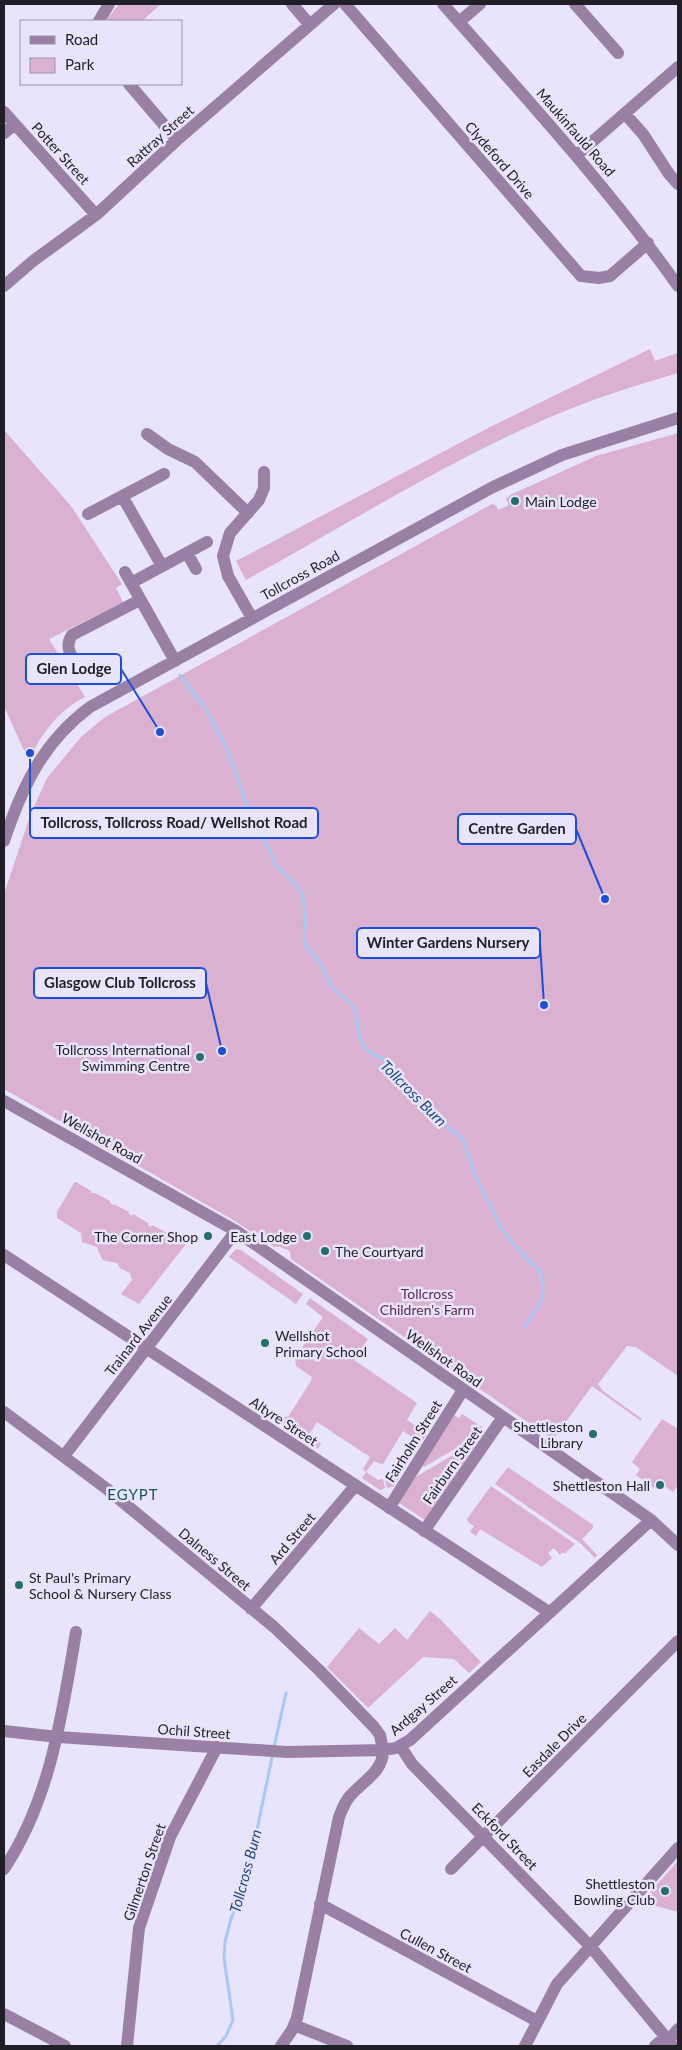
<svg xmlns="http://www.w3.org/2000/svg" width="682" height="2050" font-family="Lato,sans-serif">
<rect width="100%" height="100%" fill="#e8e4fb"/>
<path fill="#dab1d1" d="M119,4H161L142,21H106Z
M650,349L655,361L678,353V373C638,385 598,397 560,413C451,458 350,523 246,580L236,561L492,426Z
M4,430L71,506L122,584L116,588L123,602L49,639L85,697C62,708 44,730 33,752L26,755L4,706Z
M678,433V1376L636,1347L627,1346L598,1384L603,1391L642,1419L641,1421L592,1386L554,1438H551L291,1259L290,1251L280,1247H274L233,1220L4,1089V894L30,816L47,778L81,737L105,717L492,504L496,505L498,510L509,505L506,499L510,495L596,456Z
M76,1182L91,1191L92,1193H95L110,1201V1203L113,1205L114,1204L129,1212V1214L132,1216L133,1214L148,1223V1225L151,1227L152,1225L167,1233L166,1235L170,1237L171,1236L186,1244L139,1304L121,1294L132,1280L130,1273L120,1268L117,1263C100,1260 103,1262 97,1247L82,1242L81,1233L57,1218V1212L74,1183Z
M236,1249L241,1250L303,1294L296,1304L229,1257Z
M310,1298L368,1339L354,1360L417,1403L407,1420L427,1433L413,1456L407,1452L415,1439L403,1431L383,1464H381L374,1461L366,1472L378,1480L383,1479L385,1488L380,1490L362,1478L366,1472L363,1469L370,1457L317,1422L309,1435L321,1443L318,1449L281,1424L286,1416L288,1417L311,1381L312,1377L296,1366L295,1358L323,1317L306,1304Z
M462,1414L482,1427L479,1435L424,1467L422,1466L454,1415L459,1418Z
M662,1419L678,1429V1485L673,1492L659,1482L654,1488L636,1475L640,1469L632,1462Z
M480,1439L425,1520L399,1503L414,1478Z
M406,1454L412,1457L394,1486L387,1488L385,1479L392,1477Z
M508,1467L593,1525V1528L582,1539L597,1555L595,1558L579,1542L495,1484Z
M491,1486L575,1544L564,1554L563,1552L560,1555L554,1548L548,1553L552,1558L542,1567L480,1529L476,1536L470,1532L474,1526L468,1522L467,1519Z
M430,1611L440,1619L481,1662L469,1673L454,1659L423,1657L368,1708L327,1667L359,1628L379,1644L395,1628L407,1640Z
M678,1861V1912L641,1902Z"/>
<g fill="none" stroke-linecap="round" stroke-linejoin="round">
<path stroke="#a6c8f2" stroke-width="3" d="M180,675L207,711L227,749L252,819L269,849L275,864L296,885L303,897L306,920L304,937L306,946L321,964L331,986L352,1005L356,1012L359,1036L363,1045L367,1050L384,1060L426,1108L463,1140L476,1178L501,1227L512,1243L539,1270L543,1285L542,1296L539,1305L524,1327
M274,1747L286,1693
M217,2046L226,2036L233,2020L224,1958L225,1942L231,1919L249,1868L273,1753"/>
<path stroke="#9981a5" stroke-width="12" d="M292,4L310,25
M345,4L581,276L599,278L610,276L648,243
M443,4C524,96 607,186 678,286
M575,4L618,53
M99,21L109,4
M459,22L480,4
M129,84L177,140
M4,112L96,215
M625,114L643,134L669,174L678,184
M4,133L15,124
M577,155L678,67
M4,286L33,261L96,215L177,140L334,4
M147,434L168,449L195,462L248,513
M122,496L162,566
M88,514L164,474
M187,553L196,569
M125,572L175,661
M131,583L207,542
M252,618L228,576L223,556L230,533L259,500L264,488V472
M78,667C71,655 64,647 72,635L140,600
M4,841C22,787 43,742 90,707L493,487L562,455L678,418
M4,1101L236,1231L651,1520L678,1545
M4,1255L549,1612
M4,1412L107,1489L274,1627L320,1671L374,1727L380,1735L383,1750L287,1752L58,1737L4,1731
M64,1456L236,1231
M389,1508L463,1390
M424,1531L503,1417
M251,1609L355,1486
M401,1747L412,1764L590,1946L673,2046
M4,1869C51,1798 62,1714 76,1632
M451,1869L678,1641
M320,1904L537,2021
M4,2014L65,2046
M294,2025L347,2046
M668,2041L678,2029
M127,2046L139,1928L170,1837L217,1747
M281,2046L292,2030L297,2018L339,1817C342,1810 344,1803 350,1796C362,1782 384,1771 383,1750L396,1748L410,1740L651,1520
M525,2046L557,1984L678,1848
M655,2046L665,2037"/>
</g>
<g fill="#236f6f" stroke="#e8e4fb" stroke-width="2">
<circle cx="515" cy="501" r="5"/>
<circle cx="200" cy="1057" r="5"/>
<circle cx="208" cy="1236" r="5"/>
<circle cx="307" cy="1236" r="5"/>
<circle cx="325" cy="1251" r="5"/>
<circle cx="265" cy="1343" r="5"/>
<circle cx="593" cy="1434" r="5"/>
<circle cx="660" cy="1485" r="5"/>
<circle cx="19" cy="1585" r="5"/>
<circle cx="665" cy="1891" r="5"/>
</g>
<g text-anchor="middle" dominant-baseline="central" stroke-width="5" stroke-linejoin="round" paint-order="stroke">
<g font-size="14" fill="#201e26" stroke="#e8e4fb">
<text transform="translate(576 132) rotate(49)">Maukinfauld Road</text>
<text transform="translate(160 136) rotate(-42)">Rattray Street</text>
<text transform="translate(61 153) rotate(48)">Potter Street</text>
<text transform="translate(500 160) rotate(49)">Clydeford Drive</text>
<text transform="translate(300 575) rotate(-29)">Tollcross Road</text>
<text transform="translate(102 1138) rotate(29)">Wellshot Road</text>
<text transform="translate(138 1335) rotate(-52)">Trainard Avenue</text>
<text transform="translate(444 1358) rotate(35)">Wellshot Road</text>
<text transform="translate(284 1421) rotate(33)">Altyre Street</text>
<text transform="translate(413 1441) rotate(-58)">Fairholm Street</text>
<text transform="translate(452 1465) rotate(-55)">Fairburn Street</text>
<text transform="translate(292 1538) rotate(-50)">Ard Street</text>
<text transform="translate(215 1559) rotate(40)">Dalness Street</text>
<text transform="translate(423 1705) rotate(-41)">Ardgay Street</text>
<text transform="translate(194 1731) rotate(4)">Ochil Street</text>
<text transform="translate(554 1745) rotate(-45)">Easdale Drive</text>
<text transform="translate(505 1836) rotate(46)">Eckford Street</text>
<text transform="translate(144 1872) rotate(-71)">Gilmerton Street</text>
<text transform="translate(436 1950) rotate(28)">Cullen Street</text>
</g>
<g font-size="14" fill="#201e26" stroke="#e8e4fb" text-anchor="end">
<text x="525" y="501" text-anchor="start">Main Lodge</text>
<text x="190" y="1049">Tollcross International<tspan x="190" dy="16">Swimming Centre</tspan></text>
<text x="198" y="1236">The Corner Shop</text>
<text x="297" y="1236">East Lodge</text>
<text x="335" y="1251" text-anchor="start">The Courtyard</text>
<text x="275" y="1335" text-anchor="start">Wellshot<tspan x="275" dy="16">Primary School</tspan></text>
<text x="583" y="1426">Shettleston<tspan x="583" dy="16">Library</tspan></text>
<text x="650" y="1485">Shettleston Hall</text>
<text x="29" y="1577" text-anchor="start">St Paul's Primary<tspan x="29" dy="16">School &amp; Nursery Class</tspan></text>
<text x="655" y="1883">Shettleston<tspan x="655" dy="16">Bowling Club</tspan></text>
</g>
<g font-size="14" fill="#5d2755" stroke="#e8e4fb">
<text x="427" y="1293">Tollcross<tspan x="427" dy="16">Children's Farm</tspan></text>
</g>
<g font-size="15" font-style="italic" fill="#1e497e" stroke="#e8e4fb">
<text transform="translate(414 1093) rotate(45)">Tollcross Burn</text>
<text transform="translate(245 1871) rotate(-75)">Tollcross Burn</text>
</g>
<g font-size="15" letter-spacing="1" fill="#185555" stroke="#e8e4fb">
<text x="133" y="1494">EGYPT</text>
</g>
</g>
<path fill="none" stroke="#1d4ed8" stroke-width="2" d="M160 732L121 669M30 753L30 823M605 899L576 829M544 1005L540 943M222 1051L206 983"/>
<g fill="#1d4ed8" stroke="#e8e4fb" stroke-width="2">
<circle cx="160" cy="732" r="5"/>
<circle cx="30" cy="753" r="5"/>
<circle cx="605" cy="899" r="5"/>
<circle cx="544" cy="1005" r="5"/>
<circle cx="222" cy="1051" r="5"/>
</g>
<g fill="#e8e4fb" stroke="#1d4ed8" stroke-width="2">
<rect x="26" y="654" width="95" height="30" rx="5"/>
<rect x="30" y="808" width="288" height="30" rx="5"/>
<rect x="458" y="814" width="118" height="30" rx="5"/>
<rect x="357" y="928" width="183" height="30" rx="5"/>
<rect x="34" y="968" width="172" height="30" rx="5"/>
</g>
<g font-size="15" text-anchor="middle" font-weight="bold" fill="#201e26">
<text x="74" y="674">Glen Lodge</text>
<text x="174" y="828">Tollcross, Tollcross Road/ Wellshot Road</text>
<text x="517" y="834">Centre Garden</text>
<text x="448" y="948">Winter Gardens Nursery</text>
<text x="120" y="988">Glasgow Club Tollcross</text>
</g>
<rect width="682" height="2050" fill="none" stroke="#201e26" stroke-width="10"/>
<rect x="20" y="20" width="162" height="65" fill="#e8e4fb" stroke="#9895a6"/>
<rect x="30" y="36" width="25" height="8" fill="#9981a5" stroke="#9895a6"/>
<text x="65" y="45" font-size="15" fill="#201e26">Road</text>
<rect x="30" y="58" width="25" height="15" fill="#dab1d1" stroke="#9895a6"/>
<text x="65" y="70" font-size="15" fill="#201e26">Park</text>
</svg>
